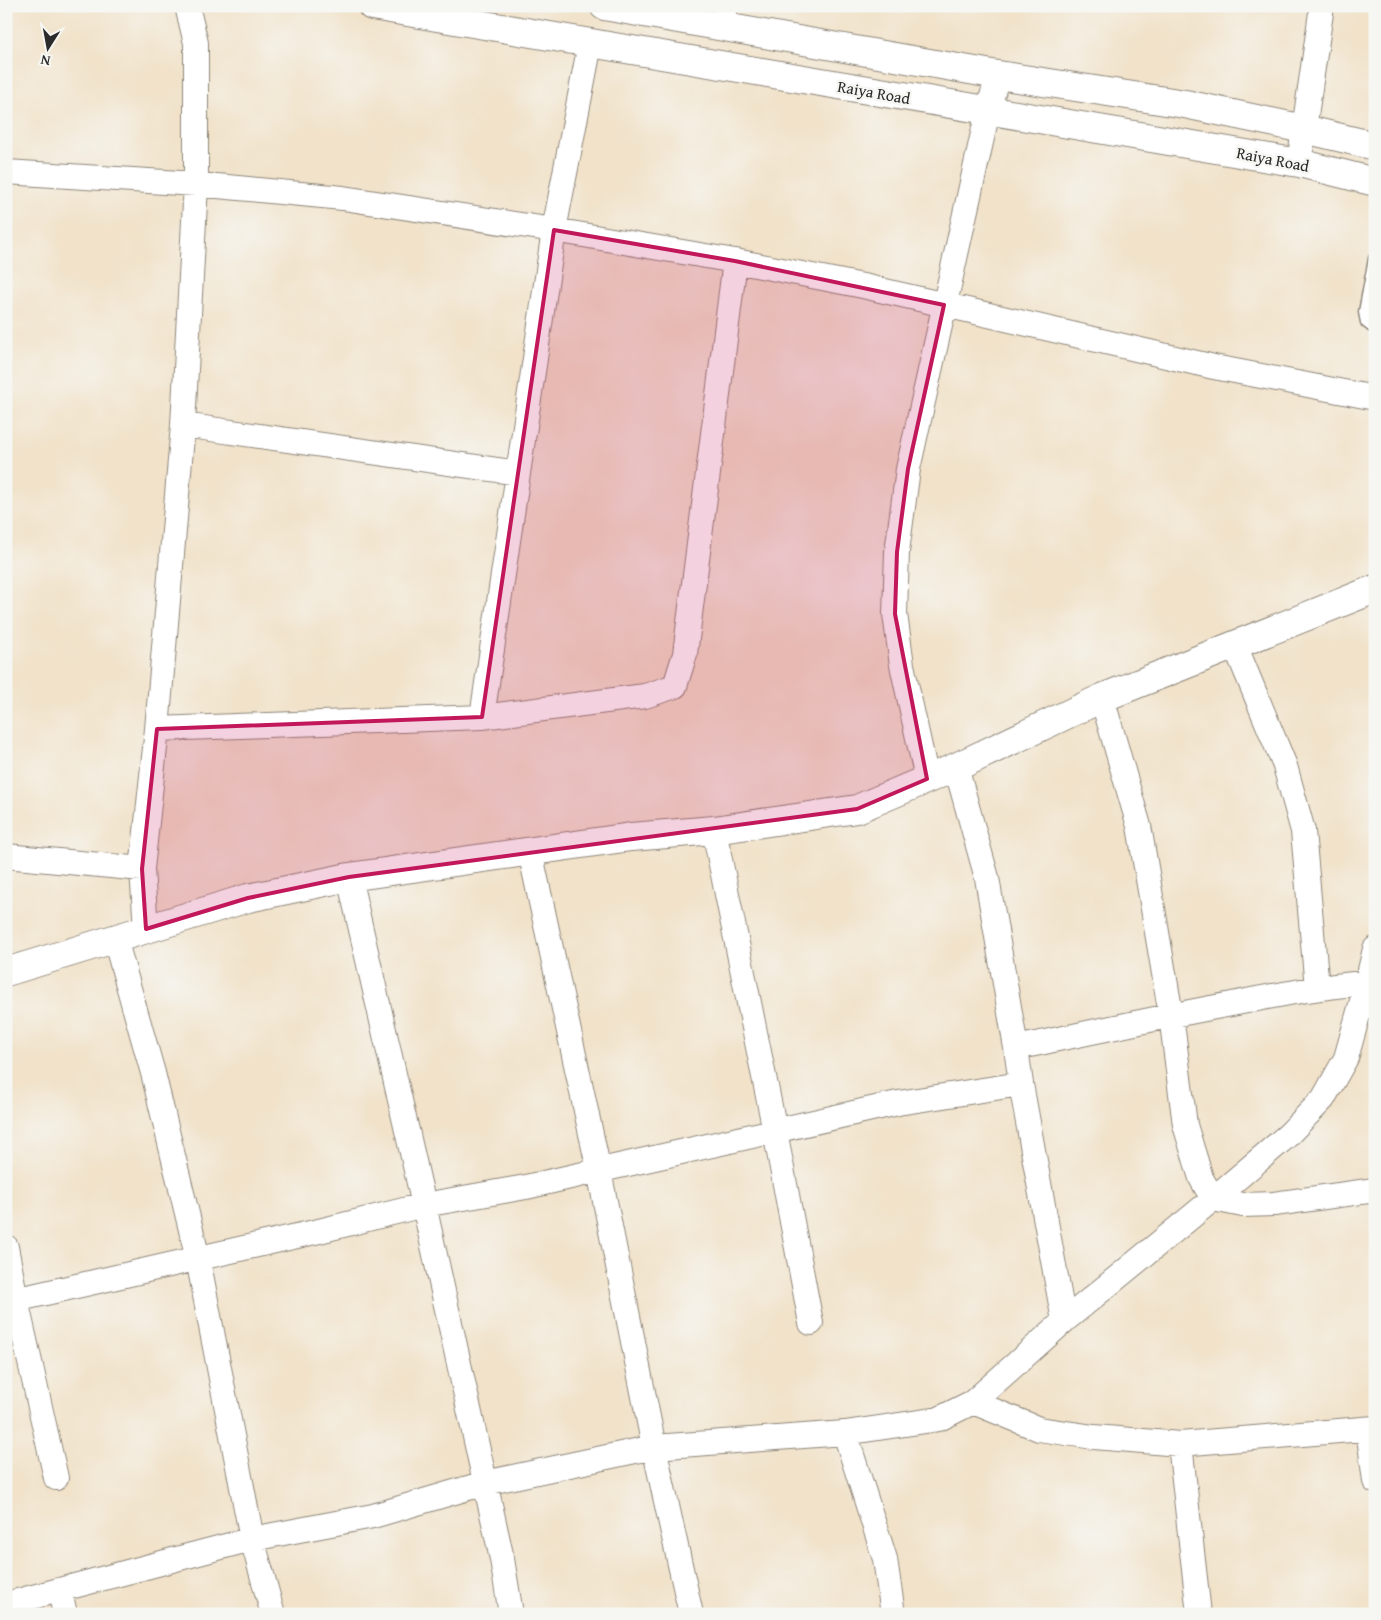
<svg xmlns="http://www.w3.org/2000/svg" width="1381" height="1620" font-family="'Gentium Book Plus',serif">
<rect width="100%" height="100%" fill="#f6f6f2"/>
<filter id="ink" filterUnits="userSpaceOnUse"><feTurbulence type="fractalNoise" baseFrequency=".02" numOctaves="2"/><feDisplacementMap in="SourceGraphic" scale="10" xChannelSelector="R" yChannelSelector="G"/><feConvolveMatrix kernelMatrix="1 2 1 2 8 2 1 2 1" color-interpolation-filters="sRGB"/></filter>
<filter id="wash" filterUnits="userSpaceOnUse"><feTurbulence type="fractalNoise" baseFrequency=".0096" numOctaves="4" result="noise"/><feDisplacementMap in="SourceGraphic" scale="20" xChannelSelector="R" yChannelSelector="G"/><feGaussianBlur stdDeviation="1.12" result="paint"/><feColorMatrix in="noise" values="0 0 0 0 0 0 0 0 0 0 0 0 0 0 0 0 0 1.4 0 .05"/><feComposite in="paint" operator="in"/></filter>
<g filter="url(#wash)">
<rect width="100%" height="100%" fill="#f1e2c9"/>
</g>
<g filter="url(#ink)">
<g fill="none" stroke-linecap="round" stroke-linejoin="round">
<defs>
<path id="lane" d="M1375,259L1365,312L1367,322L1375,328"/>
<path id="street" d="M723,26L726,6
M1299,163L1322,6
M6,172L196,184L343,198L554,230L735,261L863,286L1214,367L1375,398
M183,425L518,473
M1235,645L1285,766L1303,831L1317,988
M1102,698L1139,826L1171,1015L1185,1125L1201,1178L1213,1199L1243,1205L1274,1204L1375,1190
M482,717L554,230L590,44
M157,729L482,717L645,696L675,686L685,654L735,261
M956,767L987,878L1016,1048
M927,779L902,665L895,614L897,552L908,469L988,111L998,75
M714,830L775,1131L811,1323
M530,851L599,1171L654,1447L691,1614
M6,856L142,869
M349,877L424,1205L502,1559L511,1614
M146,929L142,869L157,729L183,425L196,184V43L187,6
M115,939L153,1073L198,1259L252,1539L273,1614
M1021,1084L1064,1321
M6,1247L16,1300L56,1478
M6,1302L319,1231L424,1205L526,1187L898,1103L1021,1084L1016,1048C1088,1033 1160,1017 1232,1004C1277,995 1322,986 1367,983
M973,1402L1039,1429L1094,1437L1180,1444L1375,1428
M1368,1429L1375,1481
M845,1433L885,1559L893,1614
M1180,1444L1199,1614
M60,1591L65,1614
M6,1604L252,1539L373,1516L485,1483L654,1447L845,1433L939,1419L973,1402L1064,1321L1213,1199L1287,1136L1323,1099L1346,1058L1367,983L1375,949"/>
<path id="secondary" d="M372,6L1299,163L1375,182
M604,6L998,75L1185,104L1304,129L1375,146
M6,972L248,898L349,877L631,837L714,830L857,809L956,767L1102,698L1375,589"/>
</defs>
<use href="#lane" stroke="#8e867a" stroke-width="15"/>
<use href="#street" stroke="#8e867a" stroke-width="26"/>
<use href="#secondary" stroke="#8e867a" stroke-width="30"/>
<use href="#lane" stroke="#fff" stroke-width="12"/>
<use href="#street" stroke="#fff" stroke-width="24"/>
<use href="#secondary" stroke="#fff" stroke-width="28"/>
</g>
</g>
<path fill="#c2185b" fill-opacity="0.2" stroke="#c2185b" stroke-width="4" stroke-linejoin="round" d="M554,230L735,261L944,305L908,469L897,552L895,614L927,779L857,809L349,877L248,898L146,929L142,869L157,729L482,717Z"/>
<g text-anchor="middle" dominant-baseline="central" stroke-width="5" stroke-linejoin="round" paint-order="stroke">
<g font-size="16" fill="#2b2b2b" stroke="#f6f6f2">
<text transform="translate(874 92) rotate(10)">Raiya Road</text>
<text transform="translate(1273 159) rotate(11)">Raiya Road</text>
</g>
</g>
<rect width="1381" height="1620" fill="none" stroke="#f6f6f2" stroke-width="25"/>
<g transform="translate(48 48) rotate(191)" stroke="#f6f6f2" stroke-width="4" paint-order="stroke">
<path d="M0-4L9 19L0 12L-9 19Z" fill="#2b2b2b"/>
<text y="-8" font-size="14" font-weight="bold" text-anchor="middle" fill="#2b2b2b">N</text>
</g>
</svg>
